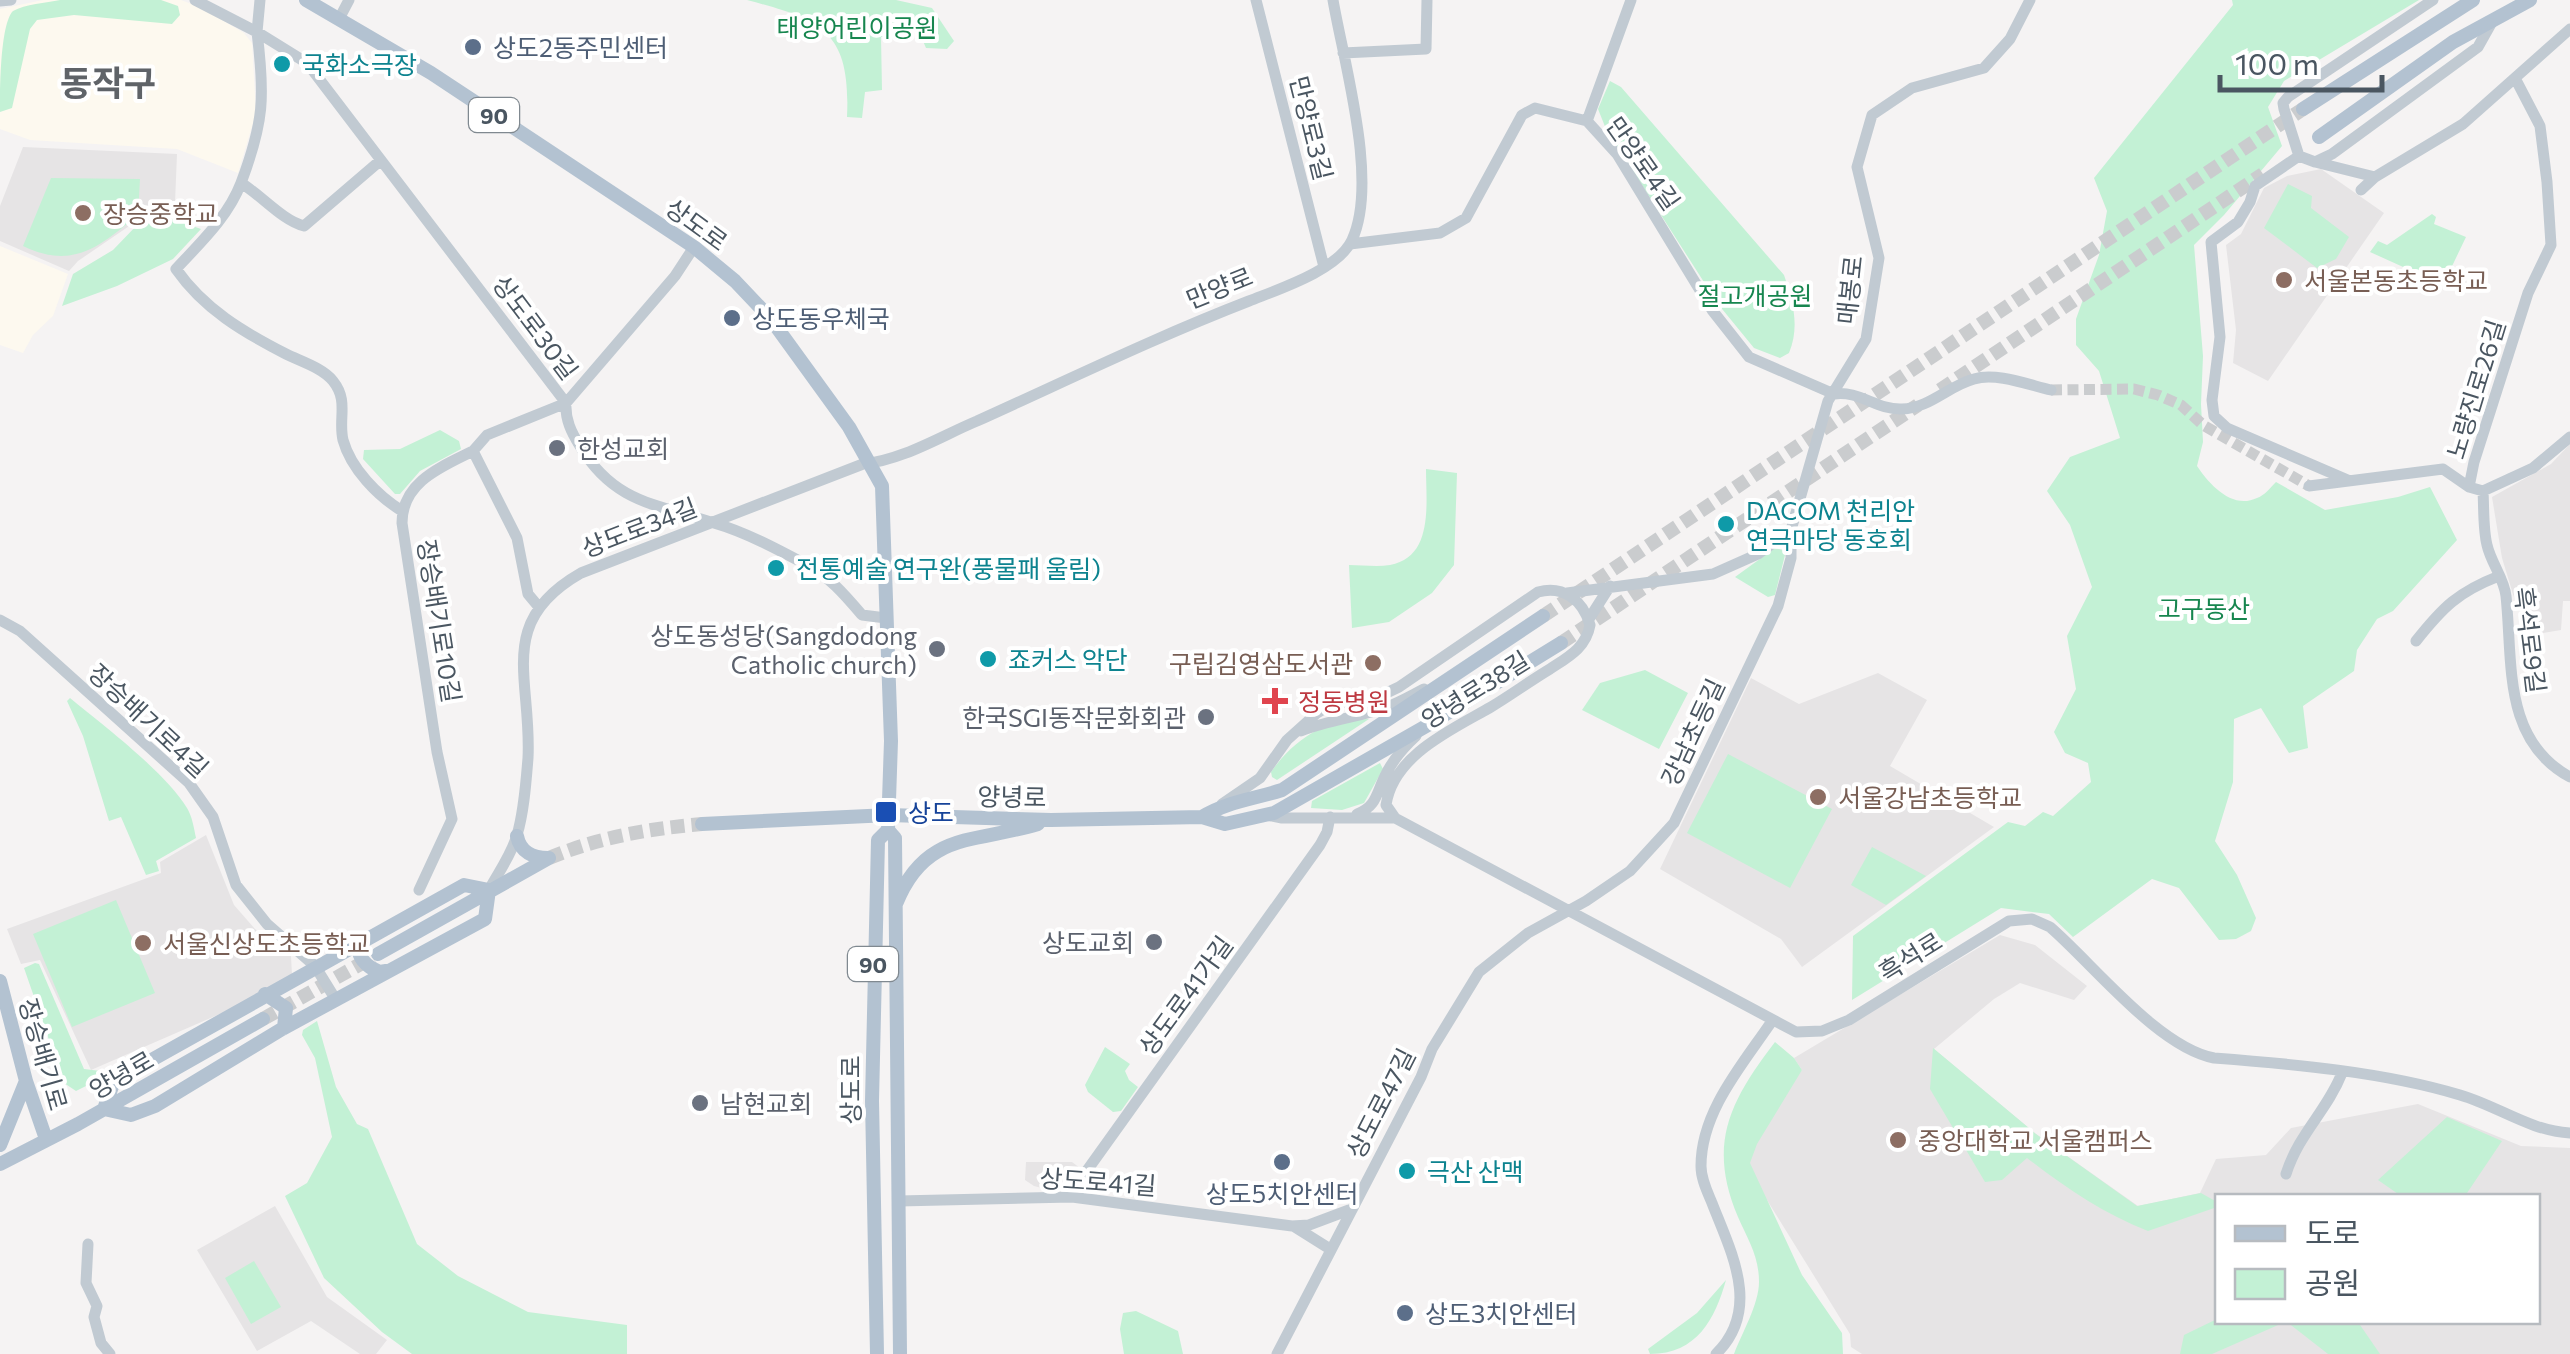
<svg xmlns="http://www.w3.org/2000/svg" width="2570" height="1354" font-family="Commissioner,'Noto Sans KR',sans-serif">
<rect width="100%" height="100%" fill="#f5f3f3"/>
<path fill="#fdf9ef" d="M43,0H181L202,8L244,33L252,43L256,113L238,173L177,149L30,140L0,129V9Z
M0,246L68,274L53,316L33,335L23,353L0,345Z"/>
<path fill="#e6e4e5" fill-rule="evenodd" d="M23,147L177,154L175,203L166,204L164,222L138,220L78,261L69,271L0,241V206Z
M2321,169L2384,213L2268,381L2233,363L2236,330L2226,245L2241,234L2264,188L2287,176Z
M2570,444V601H2563L2561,630L2524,636L2521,606L2516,604L2502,558L2492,497L2551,464Z
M1878,673L1927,700L1890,766L1994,827L1802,967L1781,939L1660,869L1751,678L1799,704Z
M206,835L234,905L255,929L291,956L292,975L252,1000L91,1070L40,960L21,964L7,929L161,873L160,862Z
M2000,935L2035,945L2087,986L2074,1000L2020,983L1994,999L1934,1049L2036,1134L2138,1206L2200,1193L2216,1159L2266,1155L2291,1128L2418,1104L2521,1146L2570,1148V1354H1862L1851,1347L1850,1334L1746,1166L1753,1132L1802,1070L1794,1058ZM2218,1196H2538V1322H2218Z
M1026,1162H1072L1080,1168L1065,1187L1053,1191L1034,1186L1025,1180Z
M275,1206L327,1297L387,1340L376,1354H360L311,1321L257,1351L197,1250Z"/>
<path fill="#c3f1d5" d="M60,0H161L178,6L180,15L172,24L74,15L37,20L30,29L12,108L0,112C0,91 0,24 13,11C25,4 46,3 60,0Z
M747,0H896L932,8L954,41L947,49L926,48L920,34L913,30L881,37L882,90L865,92L862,118L847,117C851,31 822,20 747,0Z
M2232,0H2419L2284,81L2268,107L2282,146L2224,215L2194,245L2203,356L2201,404L2203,442L2197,466C2209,484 2232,510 2257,498C2264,496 2271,487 2276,482L2325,510L2398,497L2430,487L2457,540L2393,611L2377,619L2357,650L2354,671L2303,706L2308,748L2289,753L2261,708L2234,719L2233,782L2215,841L2237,875L2256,918L2251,931L2236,939L2219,940L2179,888L2152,879L2073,937L2049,914L2001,908L1852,1000L1853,936L2008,822L2025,826L2043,812L2053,816L2091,782L2088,763L2065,753L2054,732L2076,689L2067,636L2092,587L2070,525L2047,491L2070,457L2120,438L2099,371L2076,345V319L2099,255L2107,211L2094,178L2233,5Z
M1610,81L1621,87L1784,275C1793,301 1800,327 1789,353L1780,358L1754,348L1718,304L1606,129L1598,109Z
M51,178L140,179L138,215C99,247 73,270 23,246Z
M2288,184L2312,196L2311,208L2349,237L2336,259L2317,268L2264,228Z
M2432,214L2436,217L2434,224L2466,237L2443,285L2370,252L2378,241L2387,245Z
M170,218L201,229L173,259L117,286L62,306L73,274L113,250L139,223L164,224Z
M440,430L459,441L461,449L420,471L400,494H395L363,459L364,450L400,449Z
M1426,469L1457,473L1454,565L1432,593L1389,622L1352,628L1349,565C1362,565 1377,567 1390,565C1434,557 1426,503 1426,469Z
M1775,548L1783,550L1785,555L1775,595L1768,597L1735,577Z
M1645,670L1688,693L1659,749L1582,710L1600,683Z
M70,698C103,725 165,772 187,808C192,816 194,828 196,838L156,861L159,871L146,875L121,817L109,821L83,736L67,701Z
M1369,719L1277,780L1272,777L1271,772C1296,737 1326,719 1369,719Z
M1728,754L1832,809L1790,888L1687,833Z
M1380,763L1383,769L1364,803L1342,810L1311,808L1312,801Z
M1872,847L1926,876L1886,905L1851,885Z
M116,900L155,993L72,1027L33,934Z
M35,963L39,964L84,1069L109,1072L108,1075L76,1091L64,1083L24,968Z
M317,1021L336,1087L357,1124L368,1129L417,1244L458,1276L528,1312L627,1325V1354H412L382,1332L324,1278L285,1196L307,1183L332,1137L315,1058L302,1035L303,1030Z
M1775,1042L1794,1058L1802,1070L1757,1144L1750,1163L1802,1275L1842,1333L1843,1354H1734C1742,1333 1759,1304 1759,1282C1759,1256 1748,1240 1738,1217C1707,1144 1730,1101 1775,1042Z
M1105,1047L1130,1064L1125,1071L1129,1080L1138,1087L1121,1111L1113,1112L1088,1092L1085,1085Z
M1933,1048L2036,1134L2137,1206L2201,1193L2217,1202V1207L2148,1231C2102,1213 2066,1188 2027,1158L2002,1180L1985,1182L1930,1089Z
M2447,1117L2502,1141L2465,1196H2401L2378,1180Z
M254,1261L281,1307L251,1324L225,1278Z
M1726,1280C1715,1319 1697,1354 1650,1354L1648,1349L1697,1313Z
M1136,1311L1178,1331L1183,1354H1124L1120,1329L1123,1313Z
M2217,1319L2218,1322H2285L2212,1354H2180L2184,1335Z
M2287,1322H2358L2380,1354H2328Z"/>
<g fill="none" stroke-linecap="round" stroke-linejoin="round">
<path stroke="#caccce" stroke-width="11" stroke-dasharray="11 5.5" stroke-linecap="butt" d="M2051,390L2134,389L2158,395L2181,405L2203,425L2309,486"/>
<path stroke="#caccce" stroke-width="14" stroke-dasharray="14 7" stroke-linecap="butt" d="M1940,390L2263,174
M1543,616L2303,109
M1561,643L1918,405
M549,858C600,837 647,829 702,824
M263,1019L373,957"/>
<path stroke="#c1cad2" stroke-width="11" d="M195,0L257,32C265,97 264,122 241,183C261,195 283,221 304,226L381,160
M260,0L257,32L307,63L566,403C565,419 571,432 580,446C614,503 656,504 714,523C745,532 777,549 805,564C829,576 845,595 862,615L886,618
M1256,0L1324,267
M0,1L11,0
M339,19L349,0
M1343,53L1426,49L1427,0
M1587,121L1631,0
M2299,156L2255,186L2250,202L2238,222L2211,242L2220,337L2212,400L2214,416L2227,428L2350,481
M2299,156L2315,162L2332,154L2478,47L2492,22
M2299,156L2284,109L2283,103L2288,97L2433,0
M2315,162L2375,177
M241,183C228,217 200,243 176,269C204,309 243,332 286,354C300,361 323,368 333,381C349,401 338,418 343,440C351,469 378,496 402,511
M2361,190L2375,177L2463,124L2570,29
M1350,244L1440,233L1466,218L1522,115L1535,108L1587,121L1617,154L1712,310L1749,357L1834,394
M1834,394C1859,390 1876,410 1902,409C1930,408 1948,386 1974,379C1996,372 2029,385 2051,390
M473,451L487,435L566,403L675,276L694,247
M2309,486L2443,469L2469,487L2483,491L2533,468L2570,437
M2469,487L2474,462L2528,293L2551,245L2547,182L2540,126L2515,78
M2483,491C2484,508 2483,529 2487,545C2491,563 2504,578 2506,596C2513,662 2502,740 2570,777
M1567,593L1713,574L1758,554L1791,530L1828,401L1866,339L1879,258L1857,167L1872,115L1912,88L1984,68L2010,39L2030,0
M1589,619L1610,586
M0,620L20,631L189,783L213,817L236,885L267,924L315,966L336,1000
M2416,641C2443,607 2458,592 2499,576
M1301,731C1329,720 1359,717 1387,707C1400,702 1412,695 1424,689
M1222,804L1260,778L1287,740L1317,713L1334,703L1376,698L1399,687L1538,592C1563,585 1583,600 1590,625C1586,648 1568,657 1550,669C1530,681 1511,695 1491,707C1453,729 1393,755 1386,805L1395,818
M1357,814C1377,806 1376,794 1385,776C1392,761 1404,747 1416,736
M1266,815L1282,818H1395L1796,1032L1822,1031L1849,1020L2009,921L2032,919L2050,927C2094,965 2158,1047 2214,1058C2293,1064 2384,1072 2460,1095C2498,1106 2530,1131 2570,1133
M419,890L452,819L437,752L402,523C402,482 441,467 473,451L517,538L528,594L538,606
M489,890C498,873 512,854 517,835C524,812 526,782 528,758C532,678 495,622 581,573L863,464C903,460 941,436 977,421C1068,380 1156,337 1249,301C1279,289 1338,270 1352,240C1379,182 1344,64 1333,0
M2286,1174C2299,1133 2327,1111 2342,1073
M1072,1197L1073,1190L1320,845L1327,832L1330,817
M899,1201L1072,1197L1292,1226L1309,1225L1349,1210
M1295,1227L1330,1249
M88,1244L86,1283L97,1306L94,1317L101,1343L110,1354
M1277,1354L1421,1077L1432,1049L1479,972L1528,933L1586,901L1630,871L1674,823L1778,606L1791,558V530
M1716,1354C1762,1309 1731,1252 1712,1203C1707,1191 1701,1179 1701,1166C1701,1111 1743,1064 1772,1021"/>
<path stroke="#b3c2d1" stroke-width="14" d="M306,0L431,73L694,247L735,281L770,318L849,427L882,486L891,741L888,830L878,840L872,1101L877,1354
M2303,109L2473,0
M2319,137L2453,42L2530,0
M1202,817C1226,802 1254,799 1282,790L1543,616
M702,824L889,815L1051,820L1202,817L1225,824L1274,813L1428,725L1561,643
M888,830L895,838L900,1354
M517,836C520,852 534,858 548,858
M464,885L489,890L485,919L282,1029L155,1106L131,1115L104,1109L114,1081Z
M896,904C925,831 975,843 1038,824
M360,941C355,956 366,967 380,972L386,971
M378,954L549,858
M0,981L26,1081L46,1139
M265,994L286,1008L284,1028
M0,1145L26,1081
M0,1164L78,1124L263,1019"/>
</g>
<g fill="#5c6f8a" stroke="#fff" stroke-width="4">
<circle cx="473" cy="47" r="10"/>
<circle cx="732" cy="318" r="10"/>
<circle cx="1282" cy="1162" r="10"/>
<circle cx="1405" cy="1313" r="10"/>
</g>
<g fill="#0f9aa8" stroke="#fff" stroke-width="4">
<circle cx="282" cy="64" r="10"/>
<circle cx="1726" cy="524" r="10"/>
<circle cx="776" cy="568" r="10"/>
<circle cx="988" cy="659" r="10"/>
<circle cx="1407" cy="1171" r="10"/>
</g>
<g fill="#8d6e63" stroke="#fff" stroke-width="4">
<circle cx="83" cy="213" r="10"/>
<circle cx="2284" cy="280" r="10"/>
<circle cx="1373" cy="663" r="10"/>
<circle cx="1818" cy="797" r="10"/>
<circle cx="143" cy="943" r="10"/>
<circle cx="1898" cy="1140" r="10"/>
</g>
<g fill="#6b7280" stroke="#fff" stroke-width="4">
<circle cx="557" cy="448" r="10"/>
<circle cx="937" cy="649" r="10"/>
<circle cx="1206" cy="717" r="10"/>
<circle cx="1154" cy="942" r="10"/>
<circle cx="700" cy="1103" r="10"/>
</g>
<path fill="#e0444e" stroke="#fff" stroke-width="4" d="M1270 686h10v10h10v10h-10v10h-10v-10h-10v-10h10z"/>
<rect fill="#1a4fb4" stroke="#fff" stroke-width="4" x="874" y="800" width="24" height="24" rx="5"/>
<g text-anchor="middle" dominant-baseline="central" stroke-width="8" stroke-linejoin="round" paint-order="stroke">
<g fill="#fff" stroke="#808990" stroke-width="2.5">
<rect x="469" y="98" width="50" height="34" rx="8"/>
<rect x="848" y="947" width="50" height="34" rx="8"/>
</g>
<g font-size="22" font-weight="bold" fill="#4a5661">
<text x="494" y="115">90</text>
<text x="873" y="964">90</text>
</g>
<g font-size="25" fill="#17864f" stroke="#fff">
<text x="857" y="27">태양어린이공원</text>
<text x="1755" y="295">절고개공원</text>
<text x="2204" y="608">고구동산</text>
</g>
<g font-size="25" fill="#4e5e75" stroke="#fff" text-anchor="start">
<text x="493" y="47">상도2동주민센터</text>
<text x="752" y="318">상도동우체국</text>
<text x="1282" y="1193" text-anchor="middle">상도5치안센터</text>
<text x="1425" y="1313">상도3치안센터</text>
</g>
<g font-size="25" fill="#0d838f" stroke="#fff" text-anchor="start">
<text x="302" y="64">국화소극장</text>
<text x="1746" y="510">DACOM 천리안<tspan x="1746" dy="29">연극마당 동호회</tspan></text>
<text x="796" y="568">전통예술 연구완(풍물패 울림)</text>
<text x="1008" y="659">죠커스 악단</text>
<text x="1427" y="1171">극산 산맥</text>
</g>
<g font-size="25" fill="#4a5661" stroke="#fff">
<text transform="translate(1312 128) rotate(76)">만양로3길</text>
<text transform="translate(1644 163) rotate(55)">만양로4길</text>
<text transform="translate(697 224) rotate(36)">상도로</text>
<text transform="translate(1219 287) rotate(-22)">만양로</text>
<text transform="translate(1849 290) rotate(-84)">매봉로</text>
<text transform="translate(536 327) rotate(53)">상도로30길</text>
<text transform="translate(2475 389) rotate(-73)">노량진로26길</text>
<text transform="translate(639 527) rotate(-21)">상도로34길</text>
<text transform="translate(440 621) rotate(81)">장승배기로10길</text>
<text transform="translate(2531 640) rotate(83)">흑석로9길</text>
<text transform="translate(1475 689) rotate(-32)">양녕로38길</text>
<text transform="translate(149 720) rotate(43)">장승배기로4길</text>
<text transform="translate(1692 732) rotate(-65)">강남초등길</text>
<text transform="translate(1012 796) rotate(1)">양녕로</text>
<text transform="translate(1910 956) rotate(-32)">흑석로</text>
<text transform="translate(1185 995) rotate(-54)">상도로41가길</text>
<text transform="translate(44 1054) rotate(74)">장승배기로</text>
<text transform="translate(121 1074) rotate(-30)">양녕로</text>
<text transform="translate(850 1090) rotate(-90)">상도로</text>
<text transform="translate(1380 1103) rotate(-63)">상도로47길</text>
<text transform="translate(1098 1181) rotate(4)">상도로41길</text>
</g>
<g font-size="25" fill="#785e54" stroke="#fff" text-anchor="start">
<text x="103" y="213">장승중학교</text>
<text x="2304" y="280">서울본동초등학교</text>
<text x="1353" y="663" text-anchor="end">구립김영삼도서관</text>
<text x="1838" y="797">서울강남초등학교</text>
<text x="163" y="943">서울신상도초등학교</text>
<text x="1918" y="1140">중앙대학교 서울캠퍼스</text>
</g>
<g font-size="25" fill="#5b616d" stroke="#fff" text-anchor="end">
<text x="577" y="448" text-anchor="start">한성교회</text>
<text x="917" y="635">상도동성당(Sangdodong<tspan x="917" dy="29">Catholic church)</tspan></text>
<text x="1186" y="717">한국SGI동작문화회관</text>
<text x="1134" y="942">상도교회</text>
<text x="720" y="1103" text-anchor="start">남현교회</text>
</g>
<g font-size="25" fill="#be3a42" stroke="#fff" text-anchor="start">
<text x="1298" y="701">정동병원</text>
</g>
<g font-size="25" fill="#164399" stroke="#fff" text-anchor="start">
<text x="908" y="812">상도</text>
</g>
<g font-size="35" font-weight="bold" fill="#5f6368" stroke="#fff">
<text x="108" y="81">동작구</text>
</g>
</g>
<rect x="2215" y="1194" width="325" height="130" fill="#ffffff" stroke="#b7bbc0" stroke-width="2.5"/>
<rect x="2235" y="1226" width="50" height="15" fill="#b3c2d1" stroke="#b7bbc0" stroke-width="2.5"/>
<text x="2305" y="1244" font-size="30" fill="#4a5661">도로</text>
<rect x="2235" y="1269" width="50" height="30" fill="#c3f1d5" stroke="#b7bbc0" stroke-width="2.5"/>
<text x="2305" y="1294" font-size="30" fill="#4a5661">공원</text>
<path d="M2220 75v15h162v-15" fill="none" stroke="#4a5661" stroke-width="5"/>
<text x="2235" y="75" font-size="30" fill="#4a5661" stroke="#ffffff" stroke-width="8" paint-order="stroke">100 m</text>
</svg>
